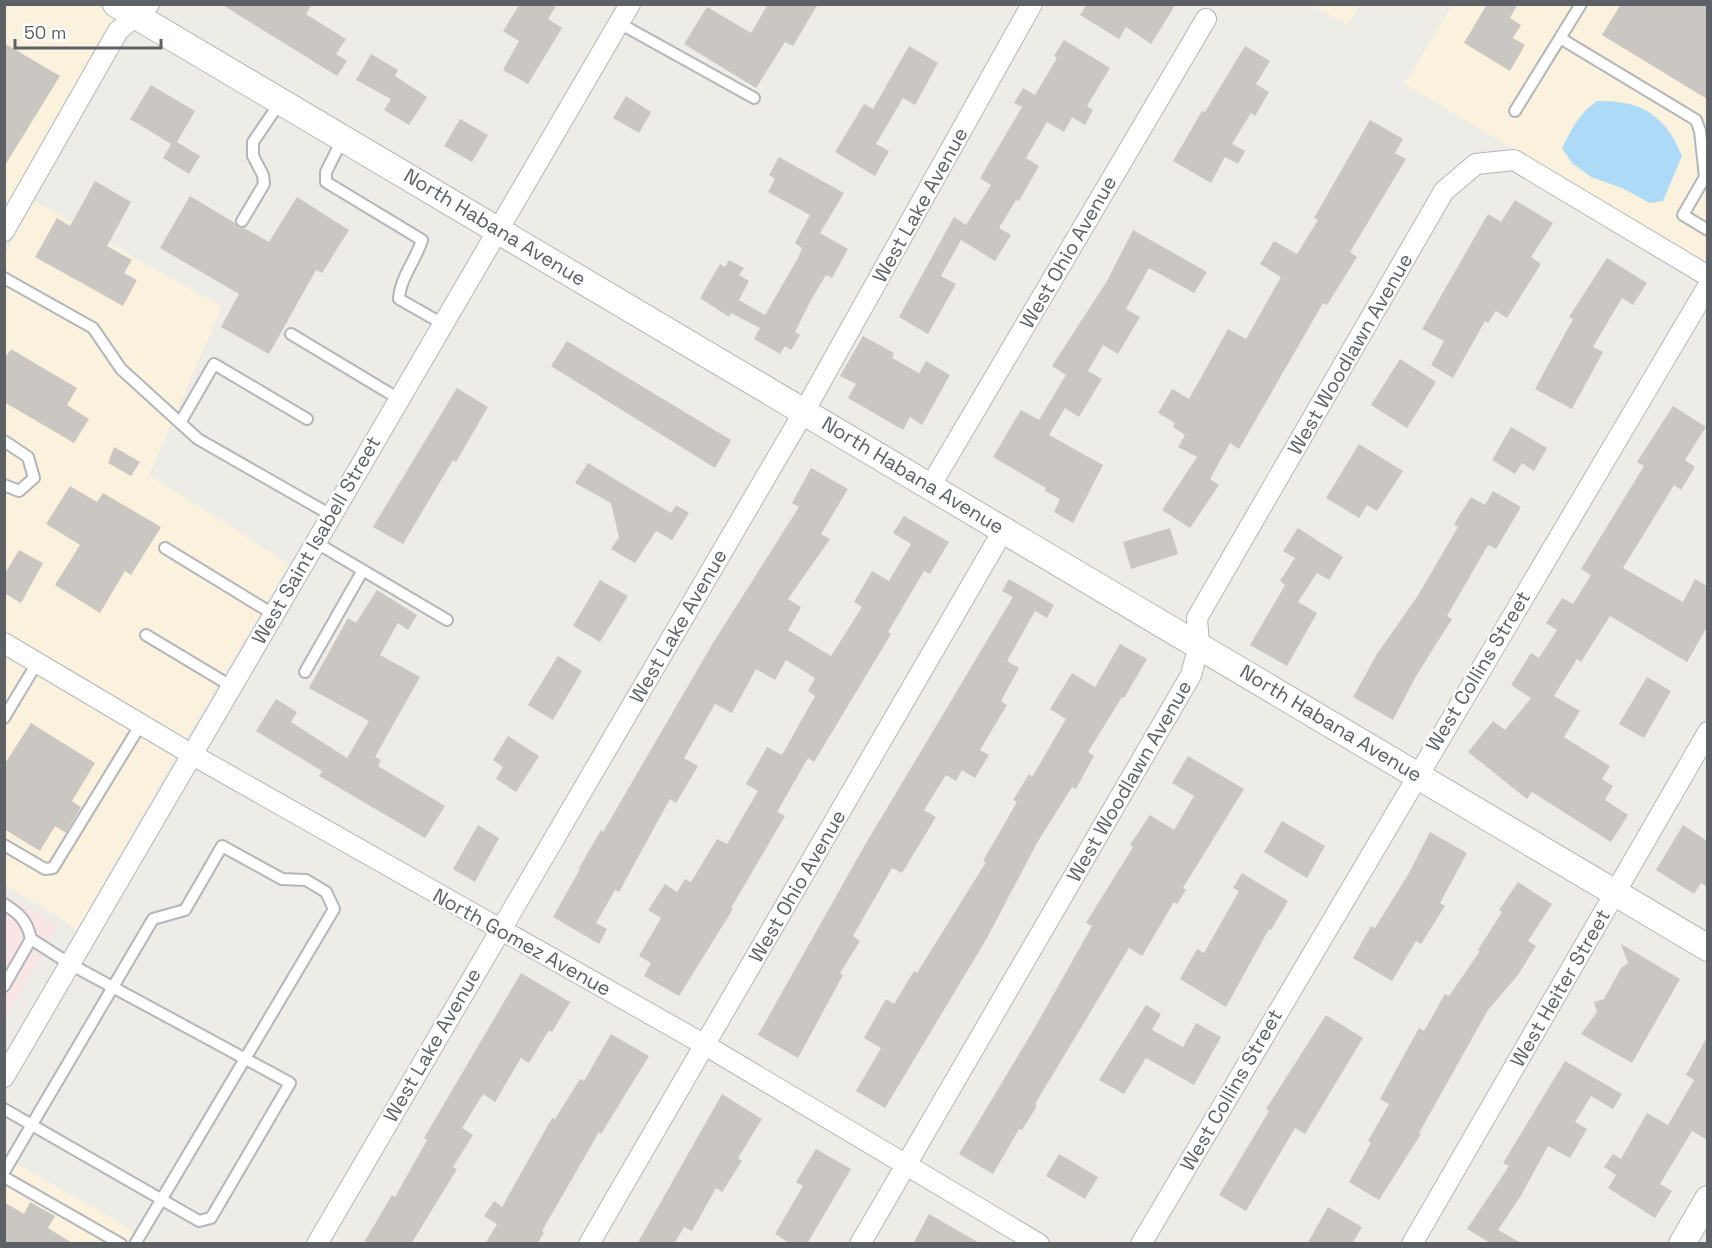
<svg xmlns="http://www.w3.org/2000/svg" width="1712" height="1248" font-family="'Space Grotesk',sans-serif">
<rect width="100%" height="100%" fill="#eeece6"/>
<path fill="#fbf2de" fill-rule="evenodd" d="M5,5H96L118,17L108,26L5,208Z
M1310,5H1360L1348,24Z
M1452,5H1707V264L1405,84ZM1626,102L1644,109L1662,121L1673,135L1682,156L1650,203L1622,188Z
M34,201L222,307L149,475L289,564L186,739L5,632V254Z
M5,655L176,756L76,931L61,918L5,885L4,670L7,662Z
M5,1157L154,1243H5Z"/>
<path fill="#f9e5e4" d="M5,895L57,925L5,1019Z"/>
<path fill="#addbf7" d="M1597,101C1641,100 1665,115 1682,156L1663,201L1650,203L1622,188L1591,177L1572,163L1562,148C1572,129 1579,113 1597,101Z"/>
<path fill="#cac7c2" d="M221,4H312L306,14L346,39L336,54L347,61L337,76Z
M520,4H557L548,19L562,28L528,84L503,70L519,41L503,31Z
M768,4H818L793,46L785,42L756,88L684,44L707,7L751,33Z
M1087,4H1176L1151,44L1126,27L1119,39L1080,15Z
M1487,4H1518L1510,18L1521,25L1513,38L1525,45L1510,71L1464,43Z
M1621,4H1707V99L1602,35Z
M1064,40L1110,68L1087,106L1093,110L1085,125L1072,117L1064,132L1047,122L1026,158L1039,166L1019,201L1016,200L999,228L1011,235L995,261L961,240L941,276L956,284L928,334L899,317L954,217L966,225L991,185L980,178L1022,107L1014,103L1023,88L1035,95L1057,58L1054,56Z
M4,43L60,76L4,167Z
M909,46L938,63L915,105L903,98L876,144L889,151L875,176L835,152L864,104L873,109Z
M1245,46L1270,61L1256,84L1269,92L1255,116L1251,113L1232,144L1245,151L1238,164L1225,157L1211,183L1173,161L1202,111L1205,112Z
M371,54L398,70L395,76L427,97L409,125L384,110L391,99L356,80Z
M151,85L195,111L177,142L200,156L189,174L163,158L171,144L130,119Z
M626,96L651,112L639,133L613,118Z
M460,119L488,135L472,162L444,146Z
M1370,120L1403,139L1395,153L1406,159L1350,252L1357,257L1327,305L1323,303L1239,449L1230,443L1210,479L1219,485L1190,528L1162,510L1197,457L1178,447L1185,435L1173,427L1175,423L1158,413L1172,389L1189,399L1228,329L1246,339L1281,277L1260,264L1274,241L1297,254L1318,220L1314,218Z
M779,157L844,193L820,233L848,249L832,278L826,275L811,300L795,332L800,335L791,350L785,346L780,354L754,339L760,328L731,313L729,317L700,298L720,264L725,267L729,260L744,268L739,275L749,281L739,300L765,315L798,258L802,248L795,243L810,215L768,192L775,179L769,175Z
M95,181L131,202L107,246L132,260L124,273L137,280L123,306L35,257L57,218L70,226Z
M190,196L235,223L239,228H244L269,242L297,197L349,230L322,273L316,270L269,354L221,327L239,294L160,248Z
M1515,200L1553,223L1531,257L1541,264L1507,318L1496,311L1488,323L1485,321L1453,378L1431,365L1444,341L1422,329L1488,214L1501,222Z
M1133,230L1207,272L1194,293L1149,268L1126,309L1140,317L1118,354L1103,345L1088,371L1102,379L1079,417L1065,408L1049,435L1103,465L1073,523L1054,512L1060,499L1045,491L1046,488L993,457L1021,410L1039,420L1066,375L1052,366L1107,281Z
M1607,258L1647,283L1633,305L1622,298L1593,347L1603,352L1572,409L1535,389L1573,319L1569,317Z
M863,336L894,353L892,358L919,373L926,361L950,375L922,425L910,417L903,430L848,398L856,384L840,376Z
M567,341L731,440L715,468L551,366Z
M11,349L77,388L67,405L89,419L74,443L4,402V359Z
M1400,359L1436,382L1407,428L1371,405Z
M457,388L488,407L456,462L453,460L403,544L373,527Z
M1673,406L1706,427L1685,460L1695,467L1681,490L1674,485L1623,568L1683,602L1695,579L1707,586V627L1687,662L1610,616L1581,662L1577,659L1554,696L1580,711L1564,737L1610,766L1602,779L1613,786L1605,800L1628,815L1611,842L1532,792L1527,799L1468,752L1493,721L1505,730L1531,698L1511,685L1531,653L1539,658L1557,630L1546,623L1562,598L1573,604L1591,575L1581,569L1644,466L1637,462Z
M1511,427L1547,448L1534,471L1522,463L1515,474L1492,460Z
M1359,444L1403,471L1377,511L1367,505L1359,518L1326,498Z
M114,447L140,462L131,476L108,463Z
M588,463L671,513L676,505L689,513L672,540L656,531L635,563L611,549L619,537L611,503L575,483Z
M811,468L848,489L821,534L830,539L788,599L801,607L788,630L831,656L862,607L854,602L872,571L889,581L911,544L893,533L904,516L949,542L930,574L924,571L888,632L891,634L814,762L808,758L777,812L785,816L731,908L733,909L679,996L644,976L651,963L639,956L661,918L648,910L665,884L677,892L685,879L691,882L717,839L727,844L758,791L746,784L767,747L782,755L815,696L808,691L815,678L786,660L775,680L756,669L732,713L715,704L684,758L698,766L676,803L670,799L619,892L615,890L596,923L607,929L599,944L553,917L580,869L579,868L601,830L603,832L713,643L799,507L792,503Z
M70,486L97,502L103,493L161,527L131,575L125,571L100,613L55,585L80,545L46,524Z
M1493,491L1521,507L1496,549L1488,545L1447,616L1452,619L1416,676L1393,720L1353,697L1377,654L1417,597L1458,527L1454,524L1471,497L1485,505Z
M1170,528L1178,554L1131,569L1123,542Z
M1298,528L1343,557L1329,580L1317,573L1298,602L1317,613L1287,666L1250,645L1285,585L1280,581L1295,558L1283,551Z
M19,550L43,563L21,603L4,593V575Z
M1009,579L1054,605L1047,618L1035,611L1007,661L1019,668L1001,701L1007,705L980,750L989,755L975,778L962,770L956,781L946,775L924,810L936,817L902,873L892,868L853,936L860,941L840,973L843,975L798,1058L758,1035L862,850L1013,597L1002,591Z
M600,580L628,596L600,642L573,626Z
M377,590L417,615L408,630L398,623L380,655L420,677L375,757L381,760L378,766L445,806L425,838L319,776L322,771L256,731L276,699L297,712L291,722L347,758L369,721L309,688L348,618L356,623Z
M1120,644L1147,659L1124,698L1122,697L1088,752L1094,756L1076,789L1072,787L1037,843L987,938L885,1108L856,1091L881,1048L864,1038L886,999L894,1004L914,971L917,973L986,862L983,861L1017,802L1013,800L1029,774L1032,777L1066,719L1050,709L1072,673L1095,687Z
M558,656L582,671L553,720L528,705Z
M1647,677L1671,691L1644,738L1619,724Z
M31,723L95,763L72,801L81,807L66,833L55,826L40,851L4,829V765Z
M508,736L539,756L516,792L496,779L503,767L493,760Z
M1188,756L1244,789L1183,888L1186,890L1177,904L1174,902L1142,956L1129,948L1035,1104L1037,1106L1022,1130L1019,1129L993,1174L959,1154L1034,1029L1092,926L1086,923L1133,847L1130,845L1150,815L1174,830L1194,796L1172,783Z
M1282,821L1325,846L1307,878L1264,852Z
M478,825L499,838L475,882L453,869Z
M1683,825L1707,841V887L1701,883L1694,894L1656,870Z
M1430,832L1467,853L1440,903L1445,906L1421,944L1416,941L1392,981L1353,958L1371,926L1375,928L1409,873Z
M1242,873L1288,901L1271,930L1269,929L1226,1007L1180,979L1197,949L1204,953L1239,891L1233,888Z
M1518,882L1552,904L1528,941L1536,946L1518,975L1488,1010L1419,1133L1421,1134L1379,1200L1349,1182L1371,1143L1368,1141L1389,1104L1380,1099L1419,1028L1424,1031L1445,994L1449,996L1480,951L1478,950L1502,912L1499,910Z
M1621,944L1680,979L1632,1063L1581,1034L1597,1012L1594,1002L1604,999L1621,968L1628,963Z
M521,973L570,1002L552,1032L549,1030L529,1063L521,1058L495,1102L483,1094L462,1128L473,1135L453,1167L457,1169L411,1244H363L392,1195L395,1197L427,1140L424,1138Z
M1146,1005L1161,1014L1152,1030L1183,1047L1196,1023L1221,1037L1194,1085L1146,1058L1124,1094L1099,1080Z
M1326,1015L1363,1038L1305,1134L1295,1128L1246,1211L1219,1195L1269,1111L1266,1109Z
M611,1034L649,1056L601,1134L599,1132L542,1231L544,1233L537,1244H485L497,1224L484,1216L494,1201L502,1207L552,1118L555,1119L580,1079L584,1081Z
M1707,1037V1140L1692,1131L1660,1184L1672,1191L1655,1218L1608,1188L1616,1175L1604,1167L1613,1154L1621,1159L1647,1113L1668,1125L1694,1080L1686,1075Z
M1565,1061L1622,1094L1613,1109L1591,1096L1575,1122L1587,1129L1570,1158L1548,1146L1522,1194L1498,1230L1523,1244H1492L1467,1229L1509,1166L1503,1163Z
M722,1094L762,1119L738,1158L742,1161L722,1192L716,1188L692,1231L684,1227L674,1244H637Z
M816,1149L851,1169L807,1244H791L775,1234L803,1186L796,1182Z
M1059,1154L1098,1177L1085,1199L1046,1176Z
M4,1202L24,1214L30,1202L55,1216L48,1228L74,1244H4Z
M1328,1207L1362,1227L1352,1244H1307Z
M929,1214L981,1244H913Z"/>
<g fill="none" stroke-linecap="round" stroke-linejoin="round">
<defs>
<path id="service" d="M1581,4L1560,38L1696,120L1700,131L1705,177L1683,215L1708,230
M619,23L754,98
M1515,111L1560,38
M343,138L326,172V182L422,240C416,260 400,278 399,299L443,324
M242,221L264,184L263,175L253,156V142L281,101
M4,278L93,328L121,369L198,439L331,515
M291,334L399,399
M180,423L214,364L307,419
M4,441L28,457L34,478L19,491L4,485
M315,542L447,620
M165,548L273,614
M146,635L231,686
M305,672L363,570
M4,718L37,663
M4,845L45,869L53,868L141,724
M4,904C20,914 27,921 31,939L4,986
M4,1109L199,1221L211,1218L290,1083L70,964L31,939
M4,1172L153,919L185,910L222,846L282,879L306,880L326,892L334,909L135,1244
M4,1177L121,1244"/>
<path id="minor" d="M4,231L118,31L149,4
M931,485L1206,19
M4,643L191,754L705,1045L1039,1244
M4,1077L630,4
M317,1244L805,410L1032,4
M589,1244L1004,529
M860,1244L1191,675L1199,645L1197,618L1444,191L1476,164L1514,160L1708,276
M1141,1244L1708,286
M1412,1244L1708,732"/>
<path id="tertiary" d="M116,4L1708,948
M1682,1244L1708,1199"/>
</defs>
<use href="#service" stroke="#b3b6b9" stroke-width="14"/>
<use href="#minor" stroke="#b3b6b9" stroke-width="22"/>
<use href="#tertiary" stroke="#b3b6b9" stroke-width="28"/>
<use href="#service" stroke="#fff" stroke-width="10"/>
<use href="#minor" stroke="#fff" stroke-width="20"/>
<use href="#tertiary" stroke="#fff" stroke-width="26"/>
</g>
<g text-anchor="middle" dominant-baseline="central" stroke-width="5" stroke-linejoin="round" paint-order="stroke">
<g font-size="20" fill="#5d6165" stroke="#fff">
<text transform="translate(920 205) rotate(-61)">West Lake Avenue</text>
<text transform="translate(495 227) rotate(31)">North Habana Avenue</text>
<text transform="translate(1068 252) rotate(-60)">West Ohio Avenue</text>
<text transform="translate(1350 354) rotate(-60)">West Woodlawn Avenue</text>
<text transform="translate(913 475) rotate(31)">North Habana Avenue</text>
<text transform="translate(316 540) rotate(-60)">West Saint Isabell Street</text>
<text transform="translate(678 626) rotate(-60)">West Lake Avenue</text>
<text transform="translate(1478 671) rotate(-59)">West Collins Street</text>
<text transform="translate(1331 723) rotate(31)">North Habana Avenue</text>
<text transform="translate(1129 781) rotate(-60)">West Woodlawn Avenue</text>
<text transform="translate(797 886) rotate(-60)">West Ohio Avenue</text>
<text transform="translate(522 942) rotate(29)">North Gomez Avenue</text>
<text transform="translate(1560 988) rotate(-60)">West Heiter Street</text>
<text transform="translate(432 1045) rotate(-60)">West Lake Avenue</text>
<text transform="translate(1231 1090) rotate(-60)">West Collins Street</text>
</g>
</g>
<rect width="1712" height="1248" fill="none" stroke="#5d6165" stroke-width="12"/>
<path d="M15 39v9h146v-9" fill="none" stroke="#5d6165" stroke-width="3"/>
<text x="24" y="39" font-size="18" fill="#5d6165" stroke="#ffffff" stroke-width="4.5" paint-order="stroke">50 m</text>
</svg>
